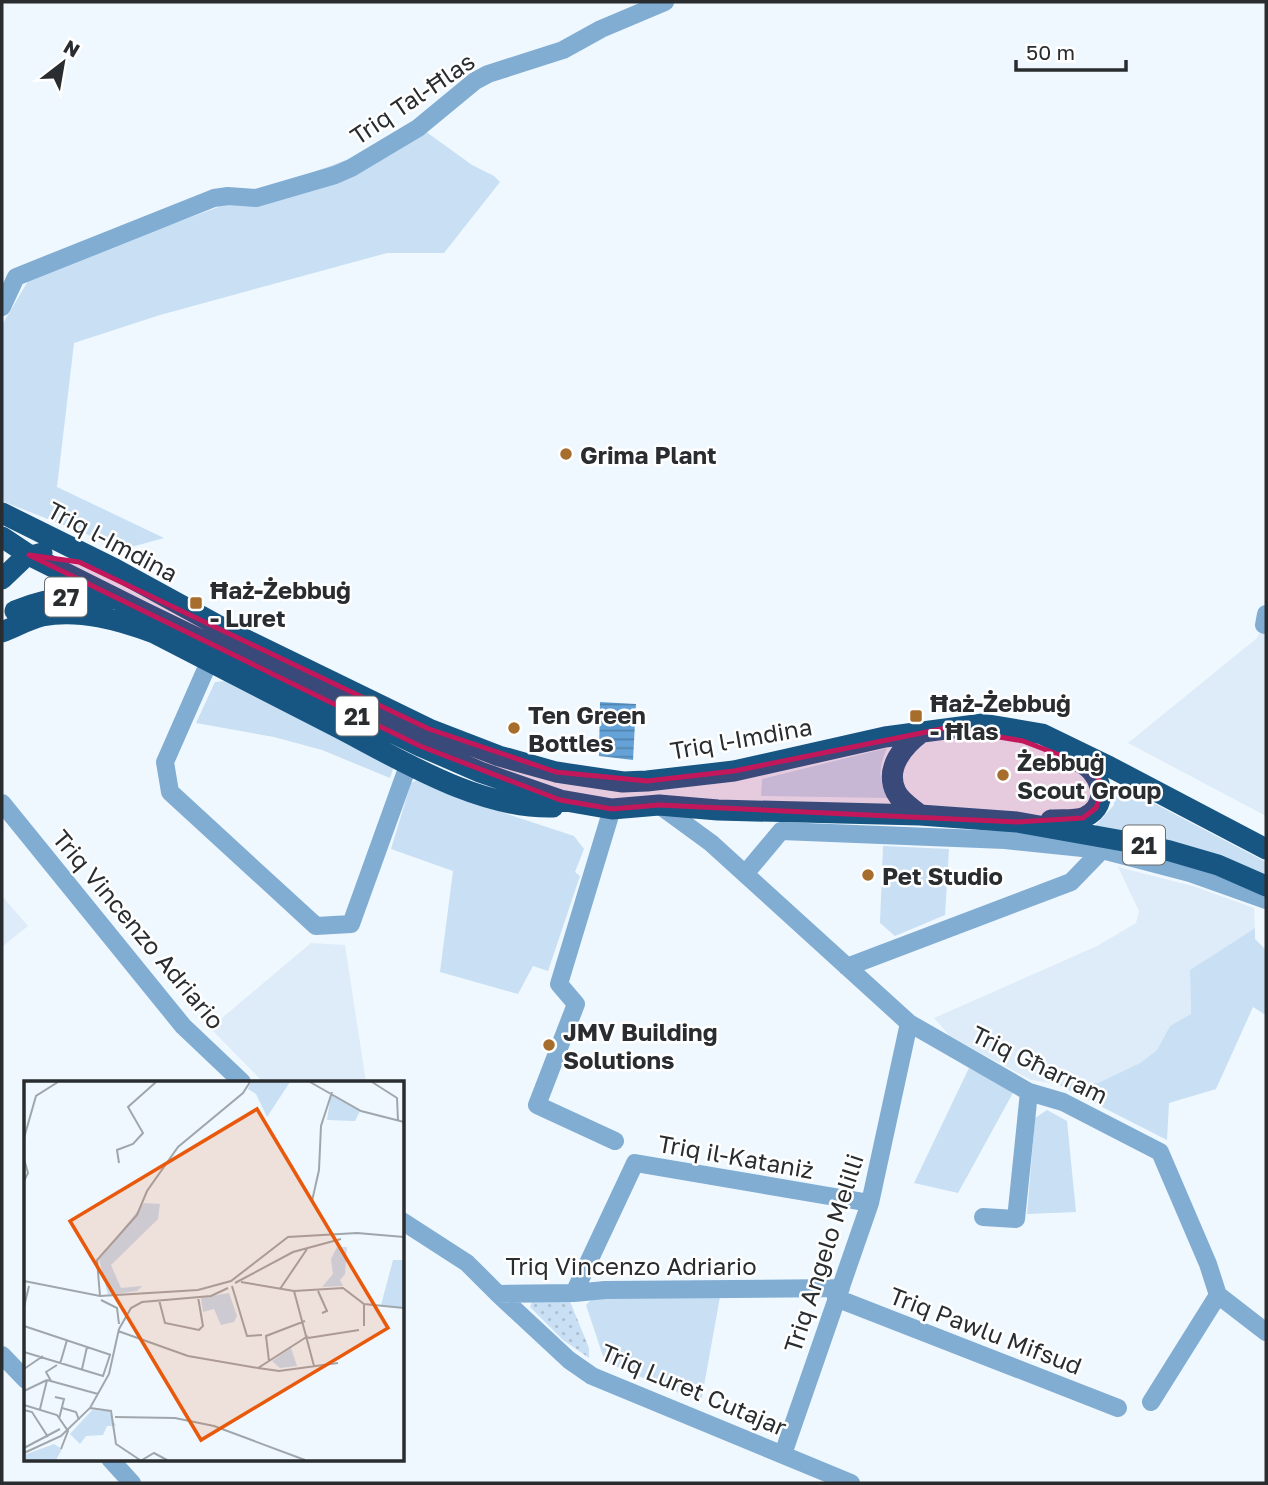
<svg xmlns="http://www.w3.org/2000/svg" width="1268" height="1485" font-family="'Golos Text',sans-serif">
<defs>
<pattern id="park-dots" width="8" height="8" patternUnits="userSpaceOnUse" patternTransform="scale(1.75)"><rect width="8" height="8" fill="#c8dff4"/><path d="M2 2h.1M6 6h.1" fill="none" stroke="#acc0d2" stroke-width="1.8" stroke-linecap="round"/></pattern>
<pattern id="water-rules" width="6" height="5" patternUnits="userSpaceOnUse" patternTransform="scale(1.75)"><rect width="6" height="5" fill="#64a2d7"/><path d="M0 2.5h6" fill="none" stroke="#5384af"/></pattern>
</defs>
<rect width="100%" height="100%" fill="#eff8ff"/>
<path fill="#deecf9" d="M1266,619V816L1128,743L1257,638Z
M1118,867L1193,886L1254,908L1255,928L1190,970L1191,1015L1170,1026L1157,1050L1140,1063L1098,1083L1057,1084L1031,1080L951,1037L934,1018L1097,946L1136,923L1139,911Z
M2,896L28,926L2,947Z
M311,943L345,945L366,1082H263L210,1028Z"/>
<path fill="#c8dff4" d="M425,131L472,165L494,176L500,182L444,253H387L160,315L74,343L57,487L164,538L124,549L2,501V325L31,276Z
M225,681L389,760L393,769L390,778L322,750L274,737L196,723L215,682Z
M887,748C879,766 877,781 889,798L761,796L762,779Z
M421,778L507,814L574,836L584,849L575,872L580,876L548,971L533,966L518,994L440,972L453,871L391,849L411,783Z
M1115,783L1266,862V876L1095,826L1114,805Z
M883,846L949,849L945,915L895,936L880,923Z
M1255,928V939L1266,950V1012L1264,1014L1253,1007L1216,1089L1169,1103L1167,1140L1057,1084L1098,1083L1140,1063L1157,1050L1170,1026L1191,1014L1190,970Z
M969,1068L1014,1091L958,1193L914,1183Z
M1047,1110L1067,1121L1076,1212L1027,1214L1035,1118Z
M594,1297H720L701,1402L605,1362L586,1305Z"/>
<path fill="url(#park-dots)" d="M533,1299H569L589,1348V1358L563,1340L530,1307Z"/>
<path fill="url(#water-rules)" d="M600,702L636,704L633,760L599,756Z"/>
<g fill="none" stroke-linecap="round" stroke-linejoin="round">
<path stroke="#82add3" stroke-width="18" d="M2,307L16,277L214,198L228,196L256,198L335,175L351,168L418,128L475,81L488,74L563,50L601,29L665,2
M1264,625L1266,614
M209,662L165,762L170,792L316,926L351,924L409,763
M2,803L183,1026L242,1082
M659,805L711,843L909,1023L1029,1092L1063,1102L1160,1152L1208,1264L1218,1295L1266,1332
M612,809L559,984L576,1004L537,1105L615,1141
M745,874L781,831L1005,840L1102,850L1190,873L1266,900
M847,967L1071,882L1102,850
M983,1217L1016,1219L1029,1092
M402,1221L467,1263L498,1294L574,1293L605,1290L841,1288
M574,1293L635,1163L870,1203
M498,1294L569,1360L592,1376L851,1483
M836,1298L1118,1408
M2,1355L26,1380
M1151,1402L1218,1295
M783,1454L870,1203L909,1023
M110,1459L132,1483"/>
<path stroke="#175583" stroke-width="21" d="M2,513L115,569L230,632L429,729L499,756L556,772L623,782L647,781L734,771L885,737L983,724L1042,734L1110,767L1266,849
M2,537L29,555L143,612L420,746L480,772L560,800L612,809L659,805L718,810L920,815L1017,822L1129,842L1170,851L1218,865L1266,886
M2,579L24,558L42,553
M15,611C45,598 75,594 107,601
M2,632C15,627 29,619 42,616C80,609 119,620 154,633C214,664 274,695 335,726C399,759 478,809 553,807
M920,815C912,808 901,802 896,792C884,768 904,745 922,732
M1051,820C1061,819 1076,821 1085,817C1112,804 1101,770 1077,761"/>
</g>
<path fill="#c2185b" fill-opacity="0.2" stroke="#c2185b" stroke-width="5" stroke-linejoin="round" d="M29,555L79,562L429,729L556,772L647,781L734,771L946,728L1023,741L1083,764L1098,777L1102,791L1096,808L1083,818L1017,822L659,805L612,809L560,800L420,746Z"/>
<g fill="#a76d2c" stroke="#fff" stroke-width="2.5">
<circle cx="566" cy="454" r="7"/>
<rect x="189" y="596" width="14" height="14" rx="3.5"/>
<rect x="909" y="709" width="14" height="14" rx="3.5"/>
<circle cx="514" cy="728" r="7"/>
<circle cx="1003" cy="775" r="7"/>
<circle cx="868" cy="875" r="7"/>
<circle cx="549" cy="1045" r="7"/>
</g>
<g text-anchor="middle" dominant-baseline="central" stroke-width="5" stroke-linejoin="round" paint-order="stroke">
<g fill="#fff" stroke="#6a6c6d" stroke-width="2">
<rect x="45" y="577.5" width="42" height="39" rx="5"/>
<rect x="336" y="696.5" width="42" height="39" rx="5"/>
<rect x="1123" y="825.5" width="42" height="39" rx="5"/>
</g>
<g font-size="23" font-weight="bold" fill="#2a2d2f">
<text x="66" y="597">27</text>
<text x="357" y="716">21</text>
<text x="1144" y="845">21</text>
</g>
<g font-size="24" fill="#2a2d2f" stroke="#fff">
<text transform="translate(412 98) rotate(-34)">Triq Tal-Ħlas</text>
<text transform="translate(113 541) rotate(28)">Triq l-Imdina</text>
<text transform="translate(741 738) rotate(-10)">Triq l-Imdina</text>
<text transform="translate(139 929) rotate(50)">Triq Vincenzo Adriario</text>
<text transform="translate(1040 1064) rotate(26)">Triq Għarram</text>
<text transform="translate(736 1156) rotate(10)">Triq il-Kataniż</text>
<text transform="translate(823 1253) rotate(-72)">Triq Angelo Melilli</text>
<text x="631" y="1265">Triq Vincenzo Adriario</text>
<text transform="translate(986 1330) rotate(21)">Triq Pawlu Mifsud</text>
<text transform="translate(694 1389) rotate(23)">Triq Luret Cutajar</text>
</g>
<g font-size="24" font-weight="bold" fill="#2a2d2f" stroke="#fff" text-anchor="start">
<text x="580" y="454">Grima Plant</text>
<text x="210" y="589">Ħaż-Żebbuġ<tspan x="210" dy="28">- Luret</tspan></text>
<text x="930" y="702">Ħaż-Żebbuġ<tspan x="930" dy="28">- Ħlas</tspan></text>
<text x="528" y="714">Ten Green<tspan x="528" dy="28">Bottles</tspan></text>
<text x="1017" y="761">Żebbuġ<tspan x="1017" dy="28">Scout Group</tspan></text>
<text x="882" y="875">Pet Studio</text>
<text x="563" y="1031">JMV Building<tspan x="563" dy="28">Solutions</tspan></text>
</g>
</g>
<g transform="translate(24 1081)">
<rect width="380" height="380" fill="#eff8ff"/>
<path d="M227,1H266L243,36L232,13L224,8ZM307,13L336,30L331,40L303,39ZM120,122L136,123L134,138L87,184L97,207L118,205L113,210L84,214L75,178ZM313,166H323L321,193L316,199L319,205L298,206L309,193L307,178ZM369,179H380V227L357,224ZM205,212L213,235L210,241L197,244L190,228L179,231L177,217ZM267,267L273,285L256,287L248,280ZM68,329L85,330L92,345H83L79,354L62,355L56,363L46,353ZM30,363L38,368L32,379H0V374Z" fill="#c8dff4"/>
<path fill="none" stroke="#a0a7ac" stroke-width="2" d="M286,1L337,30L380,41M348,1L373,17L374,40M0,57L12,15L34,1M0,78L4,92L0,100M95,82L93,69L109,63L119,52L104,26L132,1M288,120L295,89L297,45L308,11M0,200L76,215L174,209L207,200L264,156L333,152L380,156M217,201L270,210L319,207L340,223L380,227M211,202L269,171L317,158M208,205L223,255L238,254M256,208L283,168M270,210L290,285M294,210L303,230L298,232M76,215L73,179L113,134L123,110L154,66L219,12L226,1M77,219L93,227L95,243M135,219L141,242L175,249L179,245L174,216M0,226L5,205M0,245L87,274M340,245V223M95,248L107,227L118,221L187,215L204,207M94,250L164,275L234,287L284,255M284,257L335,249M0,271L79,295L86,274M245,280L242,255L281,240M36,283L43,259M234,287L255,290L314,282M0,288L19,275M58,288L63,266M23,299L74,313M27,300L22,291L33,284M0,310L23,299M31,316L40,318L35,338M0,324L33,334L44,350L37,368M38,327L52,331L55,339M66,327L87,330L92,363L116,379M16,328L23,299M0,329L8,331L24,356M91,336L151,337L190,345L281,379M0,367L36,348M0,372L37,355L66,327L85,293L95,248M118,379L130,372L143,379"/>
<path fill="#e8590c" fill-opacity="0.15" stroke="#e8590c" stroke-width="3.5" d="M233,28L364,247L177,359L46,140Z"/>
<rect width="380" height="380" fill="none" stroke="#2a2d2f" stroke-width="3.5"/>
</g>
<rect width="1268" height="1485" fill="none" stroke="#2a2d2f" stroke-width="7"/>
<g transform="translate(63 63) rotate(31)" stroke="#ffffff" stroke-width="5" paint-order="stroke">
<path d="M0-5L12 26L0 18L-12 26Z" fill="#2a2d2f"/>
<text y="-10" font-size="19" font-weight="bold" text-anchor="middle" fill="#2a2d2f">N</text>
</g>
<path d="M1016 60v10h110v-10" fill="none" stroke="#2a2d2f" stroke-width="3.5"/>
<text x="1026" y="60" font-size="21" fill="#2a2d2f" stroke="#ffffff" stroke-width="5" paint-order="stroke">50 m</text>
</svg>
